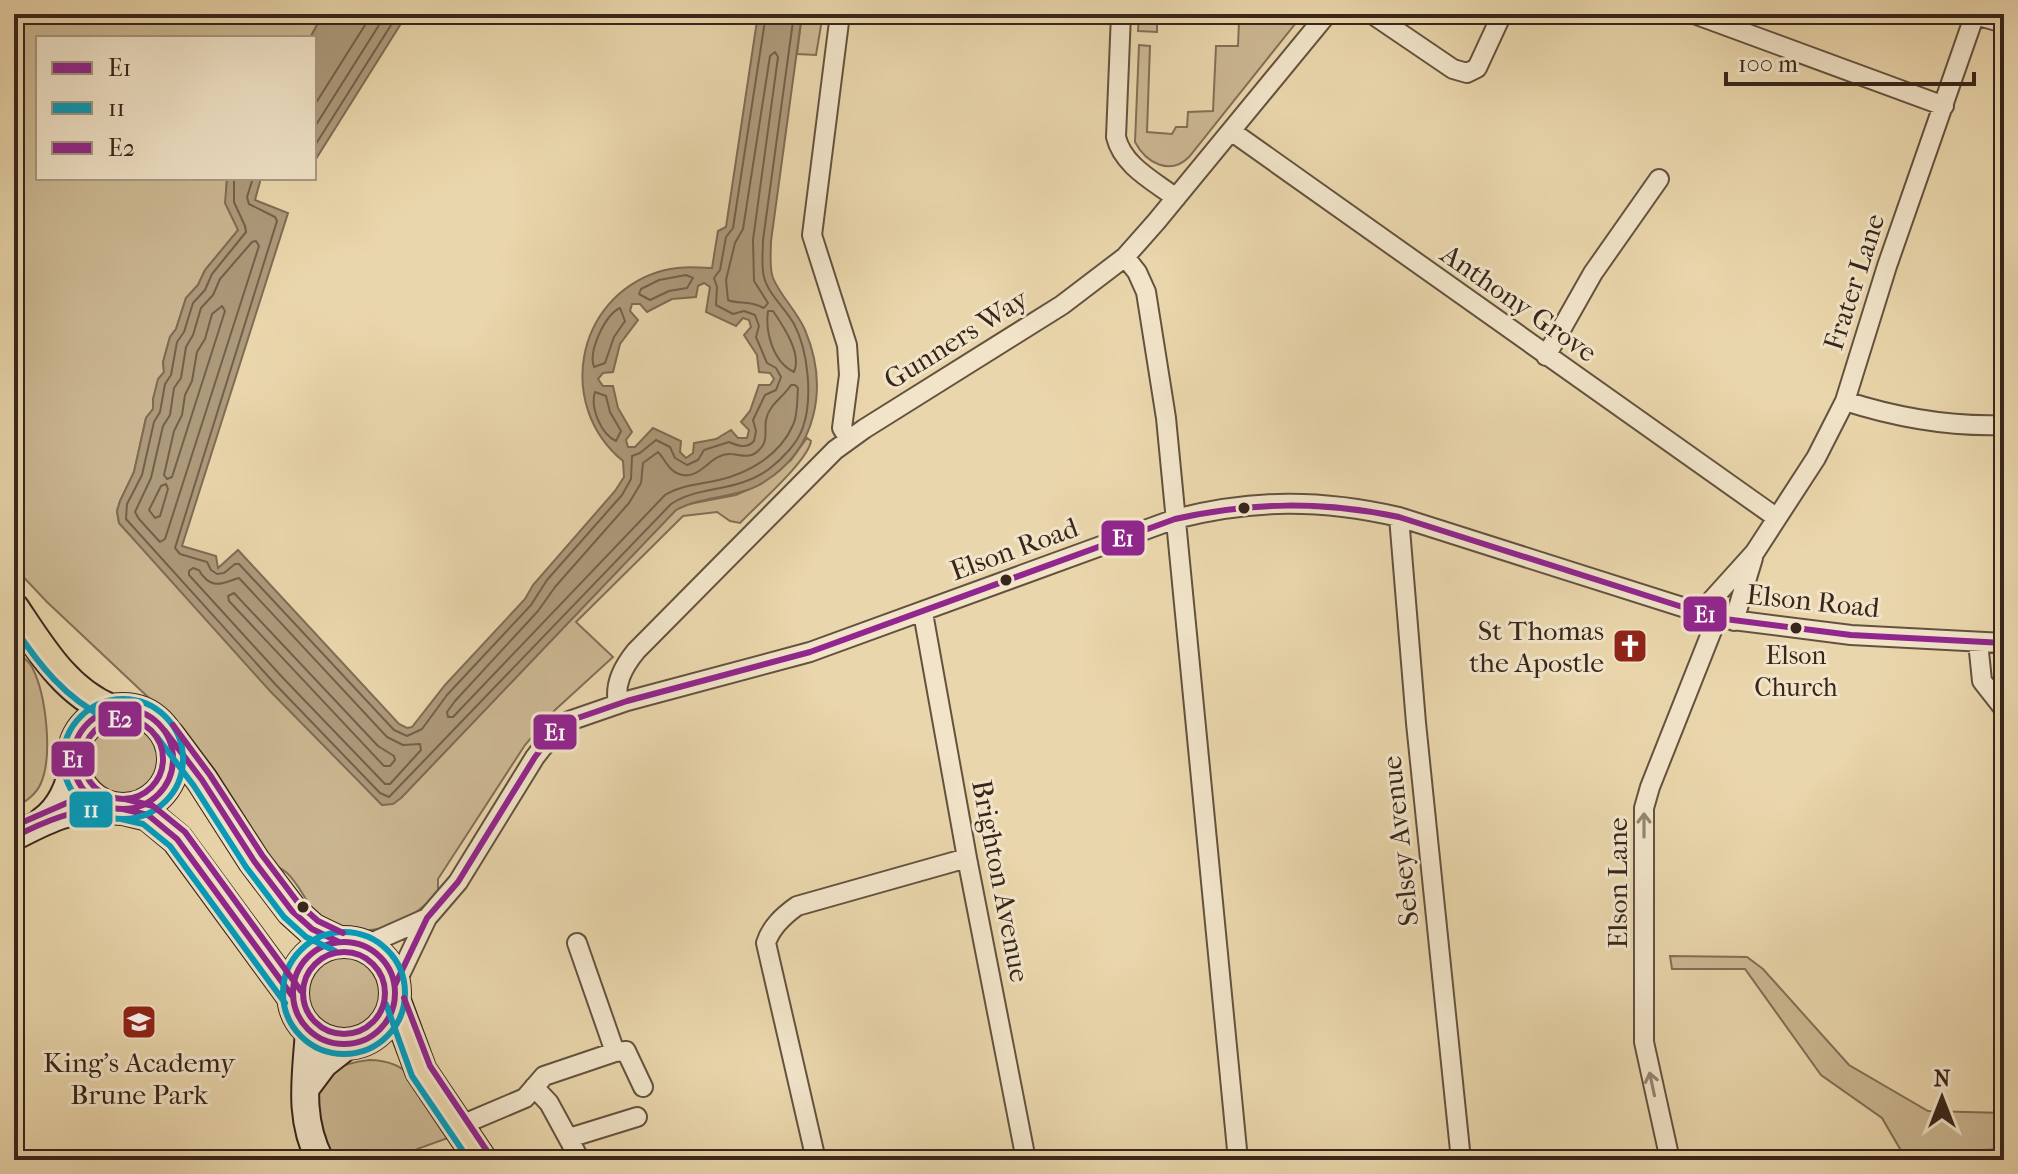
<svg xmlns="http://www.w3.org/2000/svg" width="2018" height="1174" font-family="'IM FELL French Canon',serif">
<rect width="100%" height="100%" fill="#ead6ac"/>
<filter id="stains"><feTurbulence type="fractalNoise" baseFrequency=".0025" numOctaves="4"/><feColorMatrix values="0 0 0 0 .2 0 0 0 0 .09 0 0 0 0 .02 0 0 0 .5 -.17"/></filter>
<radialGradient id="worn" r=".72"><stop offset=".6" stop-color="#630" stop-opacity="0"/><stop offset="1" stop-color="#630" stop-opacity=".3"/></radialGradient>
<path fill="#ccb893" stroke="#826f57" stroke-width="2" d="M14,14H323L310,38H38V178H227L226,203L239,230L205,270L198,285L186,298L176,329L170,337L163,362L164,372L153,399V409L146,418L134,472L120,501L117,511L119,523L382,805L401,798L676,509L689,504L736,495L761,484L791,460L807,438L811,441C808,461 756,506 740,523L730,521L717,512L683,516L576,622L613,657L555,710L525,745L438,879V893C412,919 392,931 355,931C345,931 334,929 326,923C309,911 302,887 287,873C281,868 272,864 265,860L167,715L47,602L14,567Z
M802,14H823L816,55L797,54Z
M1139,14H1303L1189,157C1170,176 1146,163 1135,142L1139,45L1150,46L1147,132L1172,134L1176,127H1187L1188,112L1213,111L1216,46H1238L1239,21L1157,18V32L1138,31Z
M14,650C21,655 28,660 32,667C46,694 53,755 41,783C36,795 25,802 14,808Z
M89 757a37 37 0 1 1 74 0a37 37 0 1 1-74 0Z
M1670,956L1747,957L1763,969L1849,1065L1928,1111L2004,1113V1149L1903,1154L1882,1118L1821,1075L1745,969H1672Z
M307 993a37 37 0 1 1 74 0a37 37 0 1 1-74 0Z
M369,1060C418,1060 429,1101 448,1138L417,1149L422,1160H330L314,1098C332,1071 335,1064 369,1060Z"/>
<path fill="#ad9a7b" stroke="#7e6c55" stroke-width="2" fill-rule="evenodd" d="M323,14H407L314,162V38H310Z
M758,14H802L771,241C771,252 769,268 773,278C781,297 797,311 805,330C829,387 817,449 764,482C737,499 703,495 676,510L401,798L393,804L382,805L270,691L119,523L117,511L120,501L134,472L146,418L153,409V399L158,379L164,372L163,362L170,337L176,329L186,298L198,285L205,270L238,230L225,203L227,178H261L255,200L288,213L182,546L216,556L218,568L238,550L399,724L407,728L412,727L445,685L525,599L533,585L615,491L624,477L623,461C556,406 575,299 658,272C676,266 693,267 712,268L718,231L726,227ZM704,283L710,287L706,312L736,326L743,318L749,320L751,327L744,335L757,355L759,372L770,373L774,379L770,385H759L750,411L741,422L749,430L747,438H738L731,430L716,439L694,443L693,453L686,458L680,452L681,441L653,428L635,447H628L626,440L632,432L618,408L613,386H603L598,379L603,373L613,372L620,344L638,320L630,311L632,304H640L647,312L672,299L696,297L698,286Z"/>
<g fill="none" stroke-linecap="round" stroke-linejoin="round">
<path stroke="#72604b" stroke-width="2" d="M775,52L778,57L753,240L754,281L768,303L764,308C747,299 739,305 728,300L726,280L735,243L743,229L770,56Z
M314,106L372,14
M314,128L386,14
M314,147L398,14
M234,178V202L245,226L246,232L212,274L205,290L193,303L184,332L177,342L171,375L165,384L160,412L154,422L142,475L127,504L126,519L276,685L380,793L389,797L671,504C699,485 737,493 769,469C782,459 798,443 803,427C813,398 808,350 794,324C786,309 768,294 764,277C761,266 763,252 763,240L794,14
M253,178L247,197L249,204L275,217L277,221L175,548L180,554L207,562L211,570L217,574L224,573L235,564H239L394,730L407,736L422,729L447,695L531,605L547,580L622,495L631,479L632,456L640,453L656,440L670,447L675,458L687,465L698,460L704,450L729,442C738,446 747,449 754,441L756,431L753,420L765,395L776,390L781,377L776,368L767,363L756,337L759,326L755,315L744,311L733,314L716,305L717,287L714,278L720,270L726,237L733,228L766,14
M256,241L259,246L165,539L160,542L139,519L135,512L151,478L163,426L170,415L174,388L181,378L186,347L193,335L201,308L213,295L220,279L252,242Z
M686,275L693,278L687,288L669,291L650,300L639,294L641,289L659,280Z
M222,306L225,311L172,477L167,479L164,475L174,431L182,415L185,395L192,381L197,352L205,339L212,314Z
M620,308L625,321L614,337L605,363L594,367C588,351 605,315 620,308Z
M768,311H773C784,327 802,354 794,372C773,362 765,332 768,311Z
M791,385H795L798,388C797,399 798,415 793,425C780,455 749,473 719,480C701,484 681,485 665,495L453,717H448L447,712L455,701L538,611L555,587L629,503L641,483L643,463L658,452C665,459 668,470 679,474C700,482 710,453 730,454C740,454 750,460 759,450C769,441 764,430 766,420C769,404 783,398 791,385Z
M595,392L606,396L610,412L621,431L616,441C601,434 590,408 595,392Z
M166,484L168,489L160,516L155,518L149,510L161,486Z
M193,568C206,573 195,568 204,577C215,590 227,581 239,578L387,737L403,745L420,744L421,750L390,784H385L283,678L189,575V571Z
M234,593L378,746L394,756L395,760L390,766H384L229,601L228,596Z"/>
<defs>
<path id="street" d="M840,14L812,235L847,345L849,375L842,428L849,439
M1121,14L1116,137C1123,166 1154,181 1176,198
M1372,14L1453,69L1467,73L1477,68L1502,14
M1694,14L1944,106
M1975,15L2004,23
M1231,131L1777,518
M1125,257L1137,272L1146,292L1166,418L1238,1160
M1546,356L1593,273L1659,179
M1845,401C1898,418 1949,427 2004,425
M1399,517L1416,723L1461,1160
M923,613L967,858L1026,1160
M1700,613L1755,552L1816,458L1845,401L1887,266L1975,14
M1734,621L1753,558
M1978,642L1982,681L2004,709
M618,704C614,684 623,667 636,651L835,450L864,429L1062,305L1125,257L1156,222L1327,14
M577,943L615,1052
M364,946L427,918
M395,985L427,918L458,882L535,757L553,734L569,721L627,701L810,652L1175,519C1253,499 1321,499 1399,517L1717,618L1851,635L2004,643
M534,1087L549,1103L580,1160
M459,1126L525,1098L544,1076L615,1052L626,1051L643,1087
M569,1138L637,1117
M816,1160L766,943C771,927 783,916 797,906L967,858
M1670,1160L1644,1042V808L1650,787L1717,618"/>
<path id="secondary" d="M42,821C60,808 70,786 73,764
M14,837C46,820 73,807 110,807
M309,1031C306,1077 298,1117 320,1160
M306,1088L324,1064L348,1045"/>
<path id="primary" d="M14,609C40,648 66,692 111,710
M73 759a50 50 0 1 1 100 0a50 50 0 1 1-100 0Z
M169,736L202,780L254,861L292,911L312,929L339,942
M123,809L148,815L177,839L293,997
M293 993a51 51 0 1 1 102 0a51 51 0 1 1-102 0Z
M395,1001L421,1071L481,1160"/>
</defs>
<use href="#street" stroke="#64523f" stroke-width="22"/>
<use href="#secondary" stroke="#38261b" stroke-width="30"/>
<use href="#primary" stroke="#38261b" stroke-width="34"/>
<use href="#street" stroke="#f1e4c9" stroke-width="18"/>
<use href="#secondary" stroke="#f1e4c9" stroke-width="26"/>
<use href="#primary" stroke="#ead6ac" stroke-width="30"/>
<defs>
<path id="bus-1" d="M73 759a50 50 0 1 1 100 0a50 50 0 1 1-100 0Z
M165,731L202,780L254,861L292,911L312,929L339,942
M123,809L148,815L177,839L293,997
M14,837C45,821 75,809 110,807
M293 993a51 51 0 1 1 102 0a51 51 0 1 1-102 0Z
M395,985L427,918L458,882L535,757L553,734L569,721L627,701L810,652L1175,519C1251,502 1322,501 1399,517L1717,618L1851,635L2004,643"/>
<path id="bus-2" d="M14,627C39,665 65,698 107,719
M63 759a60 60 0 1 1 120 0a60 60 0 1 1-120 0Z
M157,737L194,786L246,867L284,917L306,937L335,951
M121,819L143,824L170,846L285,1003
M283 993a61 61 0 1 1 122 0a61 61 0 1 1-122 0Z
M386,1004L412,1076L469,1160"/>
<path id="bus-3" d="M83 759a40 40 0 1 1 80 0a40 40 0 1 1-80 0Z
M173,725L210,775L262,855L299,904L318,921L343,933
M125,799L153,806L185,832L301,991
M14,826L69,802L110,797
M303 993a41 41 0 1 1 82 0a41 41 0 1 1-82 0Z
M404,998L430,1066L489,1154"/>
</defs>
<use href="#bus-1" stroke="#f1e4c9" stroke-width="12"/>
<use href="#bus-2" stroke="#f1e4c9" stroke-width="12"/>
<use href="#bus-3" stroke="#f1e4c9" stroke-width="12"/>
<use href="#bus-1" stroke="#91268e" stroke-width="6"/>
<use href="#bus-2" stroke="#069cbc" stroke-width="6"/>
<use href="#bus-3" stroke="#91268e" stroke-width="6"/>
</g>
<defs><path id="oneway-shaft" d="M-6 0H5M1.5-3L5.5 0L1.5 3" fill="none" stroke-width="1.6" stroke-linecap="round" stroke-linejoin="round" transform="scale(2)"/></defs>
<g stroke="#948572">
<use href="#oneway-shaft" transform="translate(1644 825) rotate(-90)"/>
<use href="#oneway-shaft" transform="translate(1652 1084) rotate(-102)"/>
</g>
<defs>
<symbol id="church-square" viewBox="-11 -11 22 22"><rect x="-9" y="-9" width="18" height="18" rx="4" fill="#8f2418" stroke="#f1e4c9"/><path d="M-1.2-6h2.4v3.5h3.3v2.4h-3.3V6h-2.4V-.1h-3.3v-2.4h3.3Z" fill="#fff"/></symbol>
<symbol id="school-square" viewBox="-11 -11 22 22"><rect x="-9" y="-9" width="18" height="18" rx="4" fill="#8f2418" stroke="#f1e4c9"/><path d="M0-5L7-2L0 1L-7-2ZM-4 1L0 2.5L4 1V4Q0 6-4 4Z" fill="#fff"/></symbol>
</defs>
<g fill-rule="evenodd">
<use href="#church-square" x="1610" y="626" width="40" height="40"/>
<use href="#school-square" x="119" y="1002" width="40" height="40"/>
</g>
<g fill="#38261b" stroke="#f1e4c9" stroke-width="3">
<circle cx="1244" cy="508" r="7"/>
<circle cx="1006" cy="580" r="7"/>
<circle cx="1796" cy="628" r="7"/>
<circle cx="303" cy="907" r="7"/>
</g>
<g text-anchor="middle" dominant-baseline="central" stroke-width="6" stroke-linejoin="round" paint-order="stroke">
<g font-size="26" fill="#38261b" stroke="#f1e4c9">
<text x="1796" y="655">Elson<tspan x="1796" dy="32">Church</tspan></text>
</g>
<g font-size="28" fill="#38261b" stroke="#f1e4c9">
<text transform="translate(1854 282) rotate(-72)">Frater Lane</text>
<text transform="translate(1519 303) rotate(35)">Anthony Grove</text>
<text transform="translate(956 339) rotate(-32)">Gunners Way</text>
<text transform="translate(1014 549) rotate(-20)">Elson Road</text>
<text transform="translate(1813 601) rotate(6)">Elson Road</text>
<text transform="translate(1400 841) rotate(-96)">Selsey Avenue</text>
<text transform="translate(1001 881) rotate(79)">Brighton Avenue</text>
<text transform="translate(1617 883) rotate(-90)">Elson Lane</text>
</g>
<g font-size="28" fill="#38261b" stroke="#f1e4c9" text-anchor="end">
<text x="1604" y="630">St Thomas<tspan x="1604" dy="32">the Apostle</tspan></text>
<text x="139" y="1062" text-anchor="middle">King's Academy<tspan x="139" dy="32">Brune Park</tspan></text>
</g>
</g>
<g stroke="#f1e4c9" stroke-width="3">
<rect x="1100" y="519" width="46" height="38" rx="8" fill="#91268e"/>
<rect x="1682" y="595" width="46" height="38" rx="8" fill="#91268e"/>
<rect x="97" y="700" width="46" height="38" rx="8" fill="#91268e"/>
<rect x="532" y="713" width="46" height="38" rx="8" fill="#91268e"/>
<rect x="50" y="740" width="46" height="38" rx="8" fill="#91268e"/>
<rect x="68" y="790" width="46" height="39" rx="8" fill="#069cbc"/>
</g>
<g font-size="22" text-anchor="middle" font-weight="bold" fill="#fff">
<text x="1123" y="546">E1</text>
<text x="1705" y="622">E1</text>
<text x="120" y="727">E2</text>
<text x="555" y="740">E1</text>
<text x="73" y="767">E1</text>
<text x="91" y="817">11</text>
</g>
<rect width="2018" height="1174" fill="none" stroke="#ead6ac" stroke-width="48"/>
<rect x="16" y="16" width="1986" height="1142" fill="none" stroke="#38261b" stroke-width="4"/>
<rect x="24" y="24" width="1970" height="1126" fill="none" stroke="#38261b" stroke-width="2"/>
<rect x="36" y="36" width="280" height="144" fill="#f1e4c9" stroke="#a79883" stroke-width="2"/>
<rect x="52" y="62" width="40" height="12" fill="#91268e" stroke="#a79883" stroke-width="2"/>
<text x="108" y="76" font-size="24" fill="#38261b">E1</text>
<rect x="52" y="102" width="40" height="12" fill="#069cbc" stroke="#a79883" stroke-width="2"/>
<text x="108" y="116" font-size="24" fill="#38261b">11</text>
<rect x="52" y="142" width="40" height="12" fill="#91268e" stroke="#a79883" stroke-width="2"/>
<text x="108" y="156" font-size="24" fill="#38261b">E2</text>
<g transform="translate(1942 1098)" stroke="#f1e4c9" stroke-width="6" paint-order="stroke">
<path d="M0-6L14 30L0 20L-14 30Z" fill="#38261b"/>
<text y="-12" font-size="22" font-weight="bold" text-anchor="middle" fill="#38261b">N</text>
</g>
<path d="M1726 72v12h248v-12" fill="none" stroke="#38261b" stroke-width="4"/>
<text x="1738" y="72" font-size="24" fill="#38261b" stroke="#f1e4c9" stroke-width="6" paint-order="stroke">100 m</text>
<rect width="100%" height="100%" filter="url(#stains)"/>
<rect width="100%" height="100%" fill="url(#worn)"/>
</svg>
